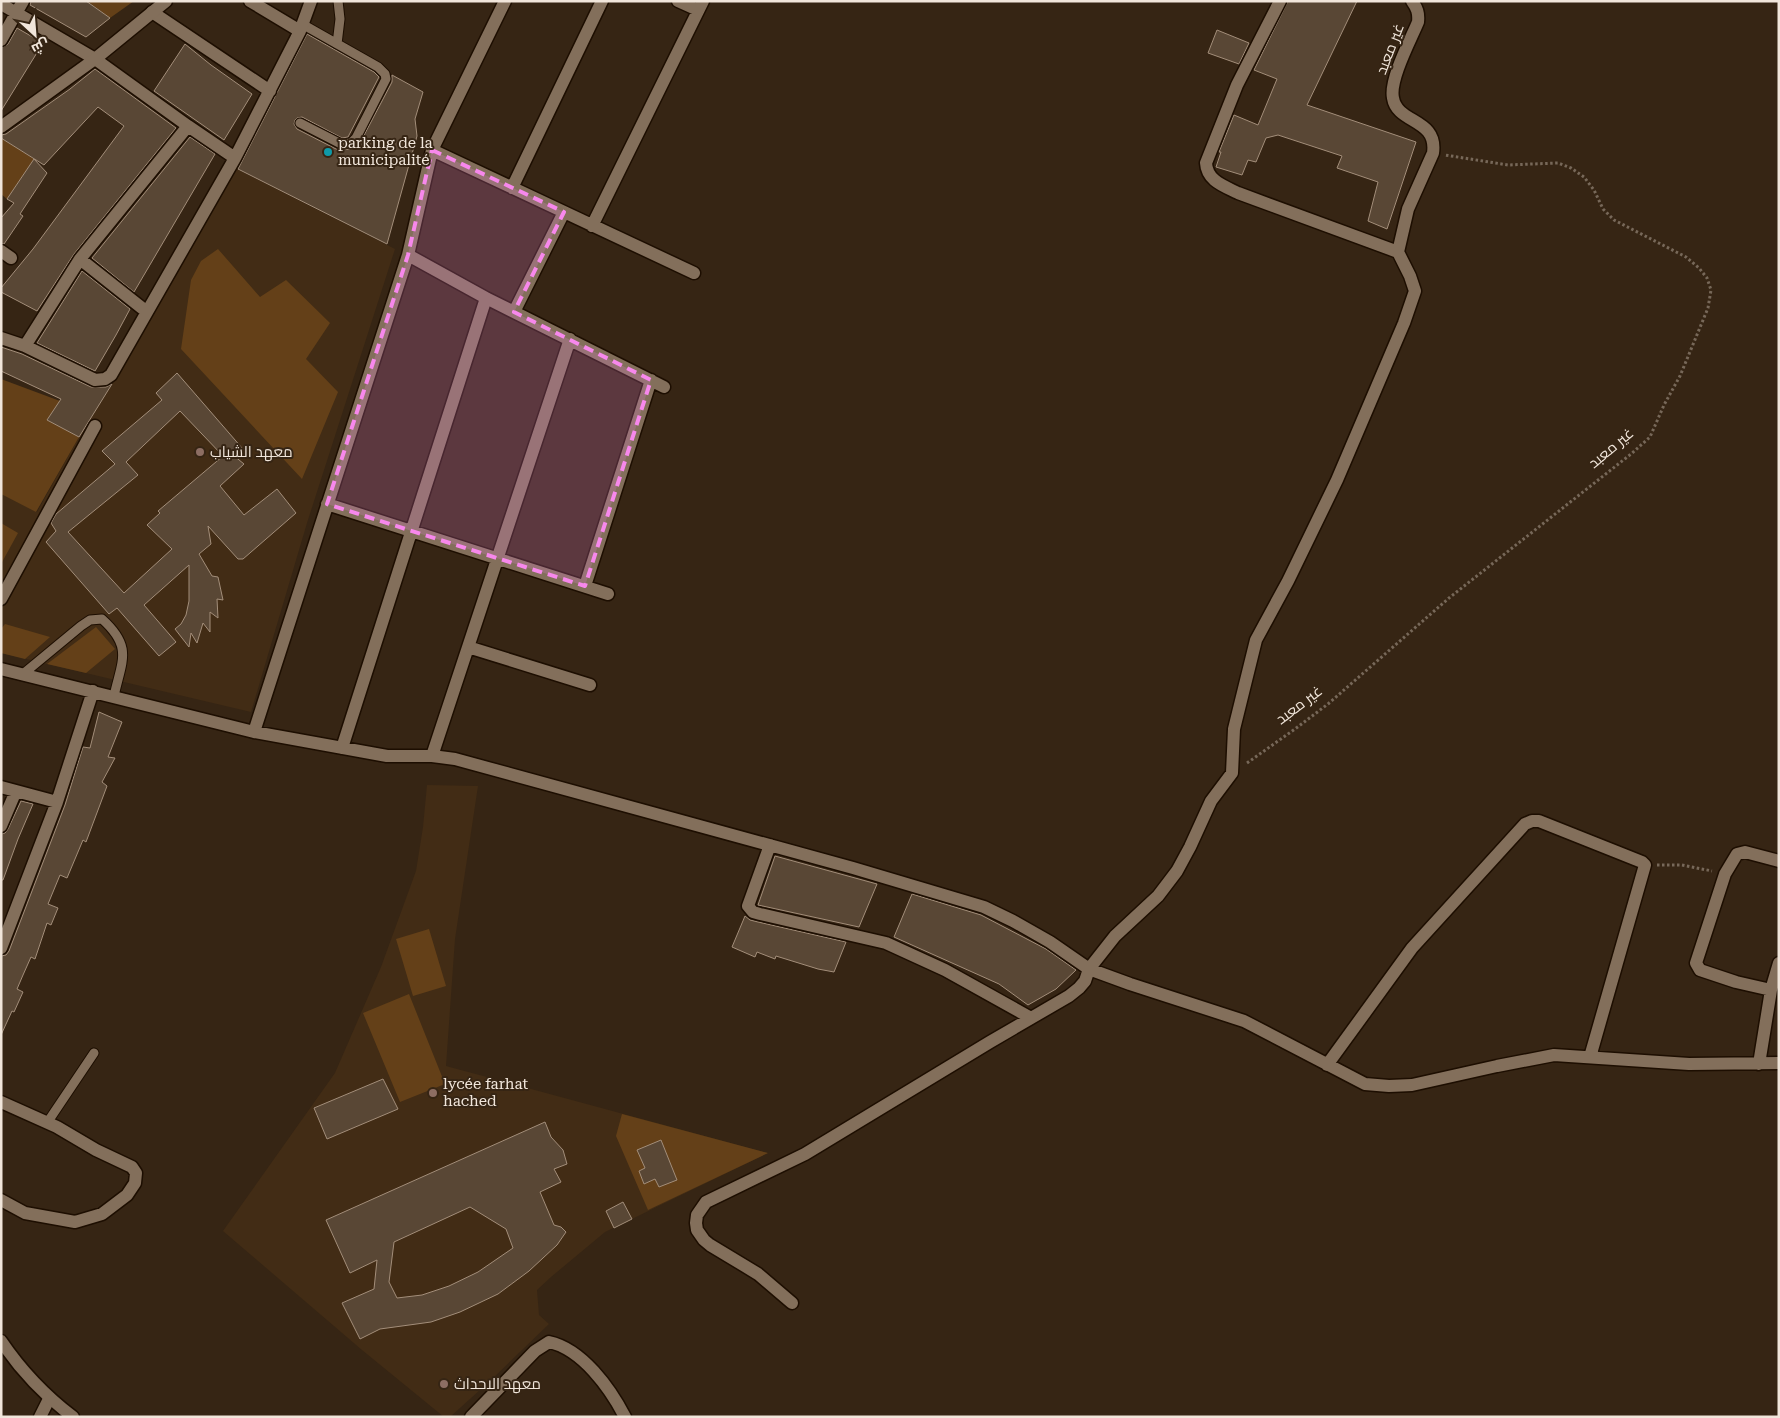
<svg xmlns="http://www.w3.org/2000/svg" width="1780" height="1418" font-family="'Roboto Serif',Cairo,serif">
<rect width="100%" height="100%" fill="#362514"/>
<path fill="#422c15" d="M235,168L395,249L307,523L251,712L1,653V494L37,512L79,437L113,383Z
M427,785L478,786L455,939L446,1066L768,1153L605,1232L551,1277L537,1290L539,1315L549,1324L491,1380L450,1417H444L362,1350L223,1231L335,1073L381,967L416,871L423,827Z"/>
<path fill="#644018" d="M87,1H134L110,18Z
M1,138L34,159L7,199L1,194Z
M218,249L260,297L286,280L330,323L306,359L338,392L302,479L181,349L191,280L201,261Z
M1,379L60,401L47,420L79,437L36,512L1,494Z
M1,523L18,533L1,564Z
M5,624L50,637L25,659L1,653V629Z
M96,627L115,649L86,673L47,664Z
M429,929L446,986L413,996L396,939Z
M409,994L445,1084L400,1102L363,1013Z
M622,1114L768,1153L648,1210L616,1136Z"/>
<path fill="#594735" stroke="#a38e7a" fill-rule="evenodd" d="M31,1H86L110,18L86,37L30,5Z
M1288,1H1357L1307,105L1416,142L1387,229L1368,221L1378,182L1337,168L1342,156L1278,135L1266,138L1256,162L1248,160L1242,175L1216,167L1221,152H1219L1234,115L1258,125L1277,79L1254,70Z
M17,28L43,43L1,111V48L8,44Z
M1217,30L1249,43L1239,64L1208,53Z
M307,34L374,72L379,77L348,137L342,138L302,117L297,118L295,120L294,124L297,129L338,150L352,149L361,141L392,82V75L423,92L415,119L417,136L387,244L238,169Z
M185,44L211,65L252,94L224,140L154,91Z
M95,69L176,128L74,254L37,311L1,292V288L33,249L124,126L98,107L44,165L1,138V135L6,134L70,89Z
M190,137L215,154L134,292L92,258Z
M34,159L47,173L20,214L23,216L4,244L1,243V218L14,203L7,199Z
M82,271L130,309L116,335L95,371L37,343Z
M1,347L22,354L91,387H106L112,384L79,437L47,420L61,399L1,371Z
M177,373L242,448L233,455L244,464L220,486L244,515L277,489L296,513L243,559H238L208,526L211,544L199,554L212,576L218,577L223,600L217,599L218,618L210,612V632L203,623L197,643L191,633L189,647L175,629L181,624L186,615L189,601V565L144,605L176,642L159,656L117,608L109,614L46,542L56,531L51,523L56,514L115,464L102,451L162,400L156,393ZM180,411L223,456L158,511L160,513L147,525L172,549L124,593L68,532L138,475L126,462Z
M99,712L122,722L108,757L115,758L102,782L107,786L86,842L83,840L67,878L60,875L48,904L58,908L51,925L47,923L35,959L31,957L23,975L17,989L23,992L14,1012L12,1011L1,1035V956L6,955L9,951L65,805L83,747L90,748Z
M21,801L33,804L18,839L3,880H1V834L5,833L8,829Z
M775,856L877,884L859,927L758,905Z
M912,894L981,915L1046,949L1076,970L1056,989L1028,1005L999,984L894,937Z
M745,916L750,920L758,922L846,942L834,972L818,969L776,956L775,959L757,952L755,957L732,947Z
M383,1079L398,1109L327,1139L314,1108Z
M545,1122L551,1137L563,1150L567,1164L554,1169L561,1182L540,1192L554,1225L561,1227L566,1232L557,1245L529,1271L498,1294L460,1312L431,1322L380,1329L360,1339L342,1303L374,1289L377,1260L350,1273L326,1220ZM470,1207L506,1229L513,1248L478,1272L449,1286L422,1295L397,1298L389,1282L394,1242Z
M661,1140L677,1180L659,1187L655,1179L644,1184L639,1171L645,1168L637,1150Z
M623,1202L632,1219L614,1228L606,1211Z"/>
<g fill="none" stroke-linecap="round" stroke-linejoin="round">
<defs>
<path id="service" d="M337,44L340,19L338,1
M300,123L341,144L351,143L356,138L386,79L385,74L378,67L302,24
M23,674L81,626L90,620L102,619C133,647 122,660 114,696
M47,1123L94,1053"/>
<path id="minor" d="M678,1L698,10
M1280,1L1237,85L1206,163C1207,181 1224,186 1238,193L1398,252
M1,4L95,59L188,126
M152,12L270,91
M300,31L311,1
M1,40L23,1
M432,150L694,273
M512,188L602,1
M592,226L703,1
M1,251L11,258
M408,255L486,298L664,387
M80,259L188,126L235,158
M514,312L564,212
M1,338L25,346L95,380L105,379L111,375L235,158L300,31L250,1
M25,346L80,259L147,312
M327,504L608,594
M585,586L651,380
M1,599L95,426
M468,647L590,685
M1,669L254,732L387,756H432L455,759L853,868L984,907L1013,921L1050,942L1089,969L1130,984L1244,1021L1365,1084L1389,1086L1412,1085L1497,1066L1554,1055L1689,1064L1779,1063
M254,732L408,255L432,150L505,1
M342,748L486,298
M432,756L570,339
M1,787L57,802
M1,826L16,791
M770,845L748,906L753,912L760,914L886,943L945,970L1031,1018
M1,948L57,802L93,691
M1771,990L1736,982L1700,970L1696,963L1725,874L1737,854L1745,852L1779,861
M1759,1064L1771,990L1779,963
M1327,1065L1412,948L1525,824L1532,821H1539L1642,862L1645,865L1590,1057
M1,1102L57,1127L96,1150L132,1167L136,1173L135,1183L127,1195L102,1214L75,1222L25,1213L1,1200
M792,1303L758,1274L710,1245L704,1240L697,1230L696,1223L697,1215L706,1202L805,1154L990,1042L1069,996L1079,988L1085,981L1089,969L1115,936L1158,896L1177,871L1190,847L1211,801L1232,773L1234,729L1256,640L1288,581L1337,480L1404,323L1415,291L1410,276L1398,252L1408,209L1433,153C1438,118 1397,124 1393,98C1389,80 1411,39 1418,22C1419,13 1417,8 1412,1
M40,1417L49,1399
M471,1417L535,1351L549,1342C582,1349 610,1388 625,1417"/>
<path id="tertiary" d="M1,127L95,59L166,1
M1,1341C22,1372 44,1395 73,1417"/>
</defs>
<use href="#service" stroke="#1d0e01" stroke-width="11"/>
<use href="#minor" stroke="#1d0e01" stroke-width="15"/>
<use href="#tertiary" stroke="#1d0e01" stroke-width="15"/>
<path stroke="#776859" stroke-width="3" stroke-dasharray="2.5 2.5" stroke-linecap="butt" d="M1247,763L1295,729L1328,704L1449,598L1631,454L1650,437L1664,405L1680,376L1708,308L1711,290L1707,278L1699,268L1686,257L1614,220L1603,209L1594,190L1584,177L1571,168L1558,163L1508,165L1445,155
M1657,865H1682L1712,871"/>
<use href="#service" stroke="#836f5b" stroke-width="9"/>
<use href="#minor" stroke="#836f5b" stroke-width="12"/>
<use href="#tertiary" stroke="#836f5b" stroke-width="12"/>
</g>
<path fill="#f788ec" fill-opacity="0.2" stroke="#f788ec" stroke-width="4" stroke-dasharray="10 6" stroke-linejoin="round" d="M432,150L564,212L514,312L651,380L585,586L327,504L408,255Z"/>
<circle fill="#0f9aa8" stroke="#362514" stroke-width="2" cx="328" cy="152" r="5"/>
<g fill="#8d6e63" stroke="#362514" stroke-width="2">
<circle cx="200" cy="452" r="5"/>
<circle cx="433" cy="1093" r="5"/>
<circle cx="444" cy="1384" r="5"/>
</g>
<g text-anchor="middle" dominant-baseline="central" stroke-width="4" stroke-linejoin="round" paint-order="stroke">
<g font-size="15" fill="#f1e6db" stroke="#362514">
<text transform="translate(1390 49) rotate(-69)">غير معبد</text>
<text transform="translate(1611 448) rotate(-40)">غير معبد</text>
<text transform="translate(1299 705) rotate(-37)">غير معبد</text>
</g>
<g font-size="15" fill="#f1e6db" stroke="#362514" text-anchor="start">
<text x="338" y="143">parking de la<tspan x="338" dy="17">municipalité</tspan></text>
<text x="210" y="452">معهد الشياب</text>
<text x="443" y="1084">lycée farhat<tspan x="443" dy="17">hached</tspan></text>
<text x="454" y="1384">معهد الاحداث</text>
</g>
</g>
<rect width="1780" height="1418" fill="none" stroke="#f1e6db" stroke-width="5"/>
<g transform="translate(35 35) rotate(154)" stroke="#362514" stroke-width="4" paint-order="stroke">
<path d="M0-4L9 19L0 12L-9 19Z" fill="#f1e6db"/>
<text y="-8" font-size="14" font-weight="bold" text-anchor="middle" fill="#f1e6db">ش</text>
</g>
</svg>
